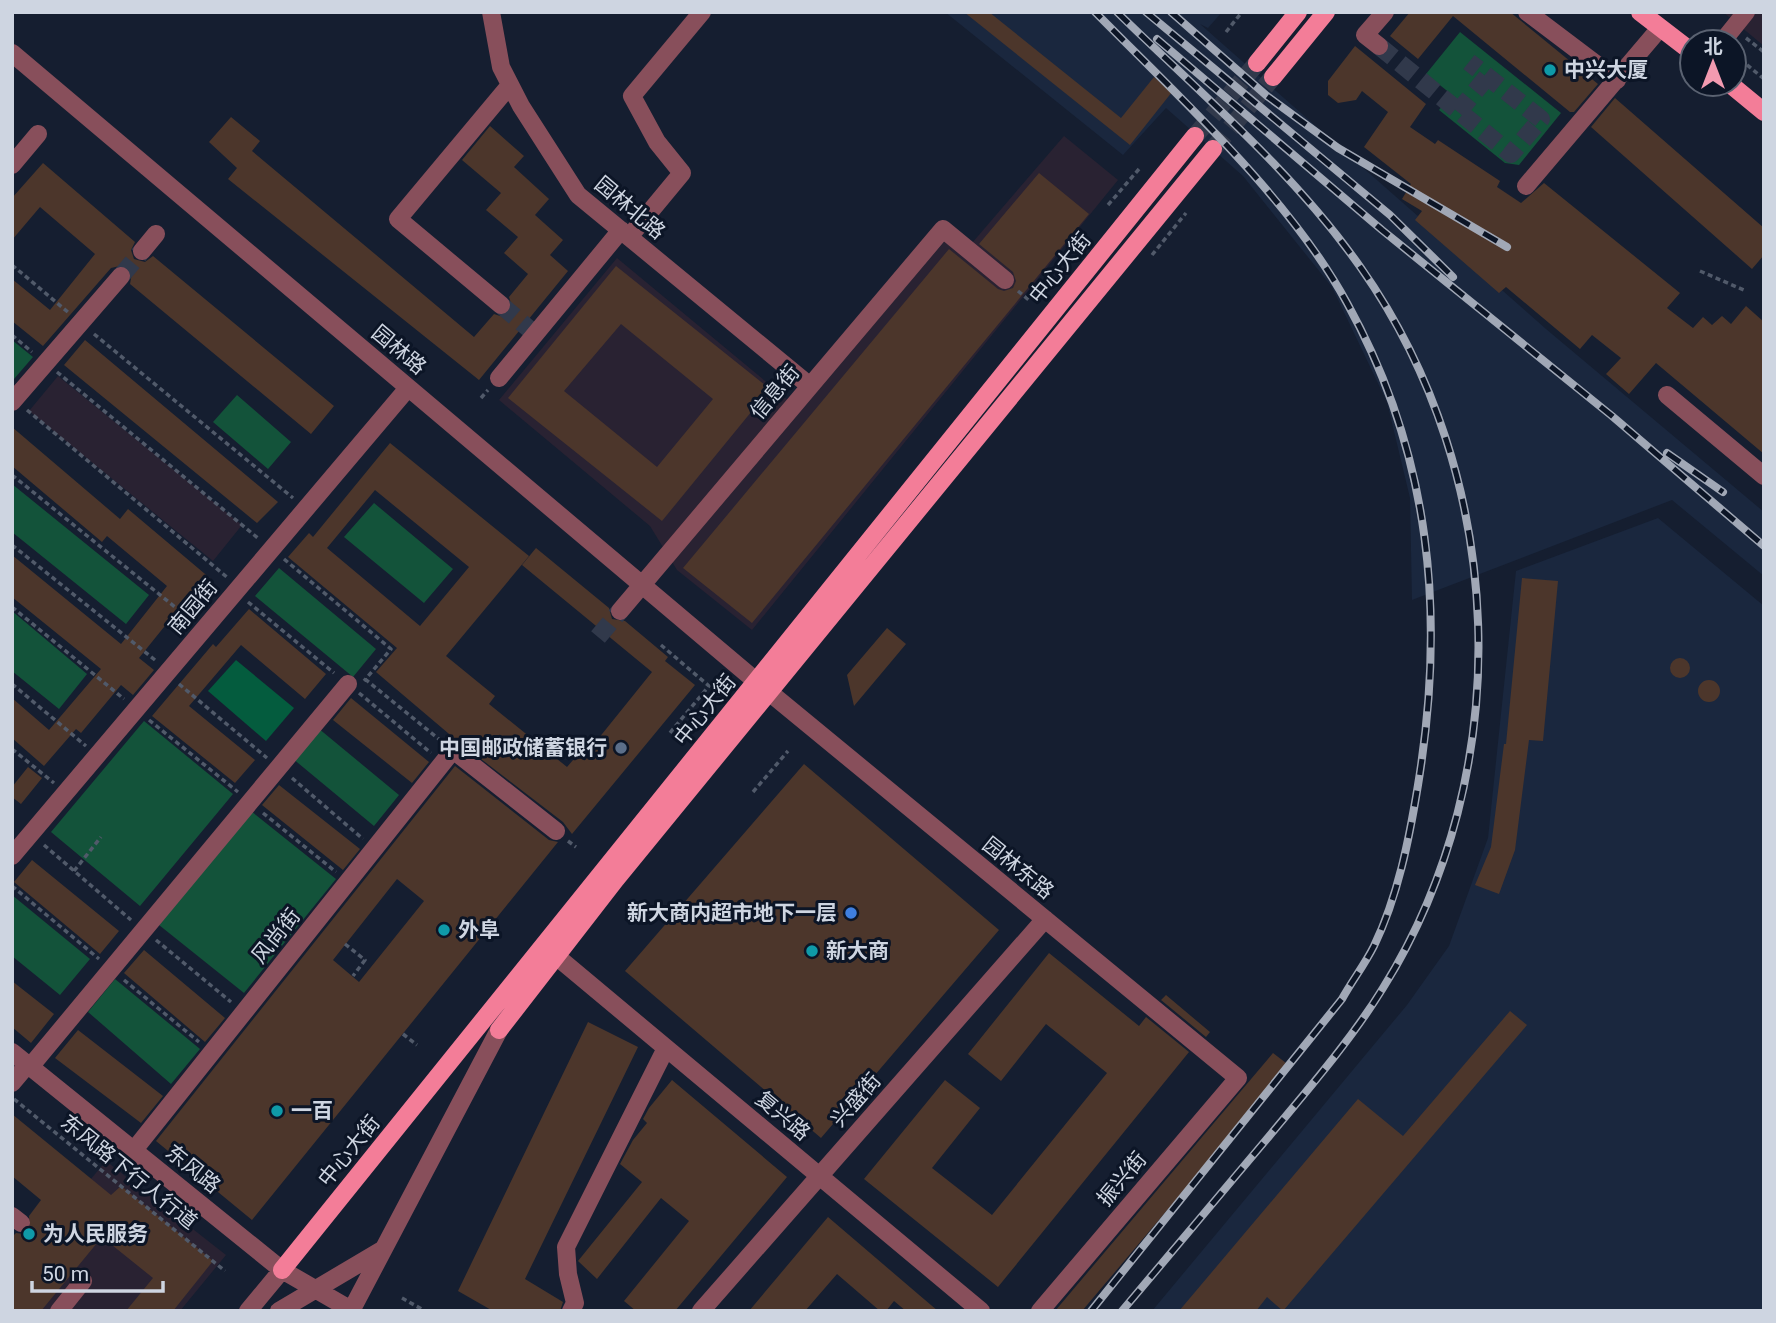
<svg xmlns="http://www.w3.org/2000/svg" width="1776" height="1323" font-family="Roboto,'Noto Sans SC',sans-serif">
<rect width="100%" height="100%" fill="#151e30"/>
<path fill="#292232" d="M1723,12H1764V46Z
M1064,136L1118,180L752,630L677,570L650,526L499,400L617,258L800,410L949,236L966,250Z
M58,376L242,525L213,561L29,411Z
M106,1161L226,1255L180,1311H12V1273Z"/>
<path fill="#1a273e" d="M945,12H1222L1208,28L1200,24L1546,329L1764,512V576L1672,500L1412,600L1410,498L1387,402L1332,287L1243,176L1166,108L1123,155Z
M1658,518L1764,606V1311H1152L1407,1005L1449,946L1488,838L1516,571Z"/>
<path fill="#13533a" d="M1460,32L1561,113L1519,165L1505,163L1439,110L1451,94L1426,74Z
M12,340L33,357L14,379L12,378Z
M237,395L291,442L268,469L213,422Z
M12,484L149,595L126,624L12,532Z
M374,503L453,569L424,603L344,537Z
M279,568L376,649L353,677L255,596Z
M12,611L87,674L59,709L12,671Z
M144,721L233,794L140,906L51,832Z
M318,728L399,795L374,826L292,758Z
M251,811L336,879L244,993L159,925Z
M12,895L90,959L60,995L12,956Z
M115,979L200,1049L171,1084L88,1012Z"/>
<path fill="#045c3e" d="M236,660L294,708L266,741L208,691Z"/>
<path fill="#4c362b" fill-rule="evenodd" d="M964,12H989L1121,118L1154,77L1172,92L1130,145Z
M1410,12H1510L1598,84L1574,112H1570L1453,16L1418,59L1390,36Z
M1355,46L1426,104L1410,127L1435,144L1438,140L1500,181L1497,187L1521,203L1544,183L1680,293L1667,308L1693,328L1703,317L1712,325L1722,316L1731,324L1746,306L1764,322V454L1656,363L1629,394L1606,374L1621,358L1592,335L1580,349L1506,287L1499,293L1415,220L1422,211L1402,199L1411,184L1364,147L1388,112L1362,91L1356,100L1338,103L1328,95V81Z
M1615,98L1764,228V255L1752,269L1591,127Z
M231,117L260,141L252,151L474,337L494,314L500,316L509,313L512,306L509,297L528,274L504,253L518,237L486,210L501,193L462,160L490,126L524,156L514,167L549,199L535,215L563,240L550,255L568,271L479,380L228,179L237,168L209,142Z
M43,163L135,242L131,250L134,259L145,262L153,256L334,406L311,434L130,284L132,273L124,265L111,268L43,346L12,321V279L50,310L95,254L40,207L12,240V198Z
M1039,173L1089,214L752,623L683,568L949,249L998,289L1004,291L1013,288L1016,281L1013,272L979,244Z
M616,266L770,389L662,521L508,398ZM621,324L713,399L657,467L564,391Z
M85,340L278,502L257,523L64,365Z
M12,427L120,519L128,509L211,579L189,605L185,601L139,658L154,670L133,695L121,685L81,733L76,729L44,766L12,738V698L49,730L101,669L12,597V555L121,644L167,586L107,536L102,542L12,466Z
M390,443L529,556L446,656L495,696L489,704L567,767L586,745L590,749L652,672L522,565L536,548L609,608L612,619L625,621L668,657L665,661L695,685L572,834L563,822L455,739L376,672L397,648L288,557L309,533L313,537ZM375,490L469,567L420,626L327,548Z
M1522,578L1558,581L1543,741L1529,740L1515,850L1499,894L1475,885L1491,847L1504,744H1506Z
M249,609L326,674L305,699L241,645L189,706L255,760L235,783L152,716L213,644L216,647Z
M887,628L906,644L854,706L847,675Z
M1670 668a10 10 0 1 1 20 0a10 10 0 1 1-20 0Z
M1698 691a11 11 0 1 1 22 0a11 11 0 1 1-22 0Z
M351,698L429,762L412,783L333,720Z
M804,764L999,930L821,1138L625,971Z
M455,766L549,840L558,842L252,1220L156,1141ZM397,879L424,901L359,982L333,960Z
M28,767L42,778L21,804L12,797V787Z
M279,785L360,849L343,870L262,805Z
M32,860L119,931L100,954L14,882Z
M144,950L225,1018L205,1042L124,973Z
M1049,953L1139,1026L1146,1017L1189,1052L998,1287L864,1179L945,1080L980,1108L932,1168L992,1215L1107,1073L1046,1024L1001,1081L968,1054Z
M12,981L54,1014L31,1043L12,1027Z
M1166,995L1210,1032L1206,1037L1161,1000Z
M1510,1011L1527,1025L1283,1311L1267,1297L1256,1311H1179L1358,1099L1403,1136Z
M588,1022L638,1047L525,1279L563,1302L560,1311H493L458,1291Z
M78,1030L163,1096L141,1123L55,1058Z
M1273,1053L1286,1063L1265,1090L1267,1092L1082,1311H1055Z
M672,1080L787,1177L675,1311H636L624,1301L689,1221L661,1198L597,1279L578,1261L642,1182L620,1164L633,1140L647,1123L643,1119L649,1108Z
M12,1114L111,1195L121,1186L213,1261L173,1311H126L153,1278L102,1237L41,1311H12V1237L16,1233L25,1234L30,1229L29,1216L41,1200L12,1176Z
M828,1217L918,1294L938,1311H906L894,1301L886,1311H880L837,1274L805,1311H749Z"/>
<g fill="none" stroke-linecap="round" stroke-linejoin="round">
<path stroke="#31394b" stroke-width="18" stroke-dasharray="18 9" stroke-linecap="butt" d="M1379,46L1511,154L1541,119L1469,62
M1458,112L1487,77
M121,276L142,251
M501,305L535,334
M598,637L620,611"/>
<path stroke="#31394b" stroke-width="18" stroke-dasharray="18 9" stroke-linecap="butt" d="M1195,136L1257,63
M1213,149L1273,77"/>
<path stroke="#515a6a" stroke-width="3.5" stroke-dasharray="5 3.5" stroke-linecap="butt" d="M1226,32L1242,12
M1746,38L1764,52
M1734,54L1764,79
M1108,205L1139,169
M1152,255L1186,213
M12,265L69,313
M1700,271L1746,291
M1018,291L1030,301
M94,334L293,498
M12,335L32,352
M57,372L259,539
M481,398L488,390
M27,410L228,578
M12,475L191,620
M12,545L155,660
M284,559L391,649L364,681
M248,602L334,673
M12,607L124,699
M661,645L709,686L669,734
M365,679L440,740
M12,684L86,746
M179,684L267,758
M359,693L431,753
M149,720L238,792
M12,749L54,783
M292,778L363,839
M753,792L788,751
M263,813L336,872
M568,841L576,847
M44,845L131,920
M74,871L101,837
M12,886L99,959
M156,940L231,1002
M345,944L365,960L353,976
M124,980L199,1042
M403,1034L417,1045
M14,1099L225,1271
M402,1298L425,1311"/>
<path stroke="#884f5b" stroke-width="18" d="M491,12L501,67L521,106L578,195L810,386
M1527,12L1617,80
M1722,42L1746,12
M1379,46L1365,35L1385,12
M12,53L757,682
M12,165L38,134
M1526,186L1660,28
M629,237L682,173L657,142L632,96L702,12
M142,251L156,234
M501,305L398,219L510,85
M499,378L621,230
M1667,395L1764,476
M12,402L121,276
M620,611L943,229L1005,280
M769,692L1238,1078L1040,1311
M12,856L408,388
M556,956L981,1311
M12,1052L282,1270L353,1311
M30,1067L348,684
M12,1083L28,1064
M134,1150L453,750L556,831
M12,1216L21,1223
M59,1311L83,1281
M248,1311L282,1270
M279,1311L382,1250
M351,1311L499,1030
M571,1311L575,1303L568,1274L566,1247L666,1048
M701,1311L1045,919"/>
<path stroke="#f37d98" stroke-width="18" d="M1640,12L1692,52
M1257,63L1298,12
M1273,77L1326,12
M1730,84L1764,112
M499,1030L616,879L1213,149
M282,1270L1195,136"/>
<defs>
<path id="rail" d="M1117,12C1201,94 1293,171 1361,268C1508,477 1519,770 1383,988C1351,1040 1310,1087 1271,1134C1221,1193 1172,1252 1122,1311
M1146,12L1390,215L1453,277
M1171,12L1267,96L1338,148L1507,247
M1157,39L1382,230L1612,416L1764,546
M1667,453L1723,492
M1091,1311L1342,999C1352,981 1365,964 1374,946C1398,896 1409,840 1418,785C1446,615 1431,455 1347,303C1290,198 1179,97 1095,12"/>
</defs>
<use href="#rail" stroke="#a1a8b6" stroke-width="8"/>
<use href="#rail" stroke="#0c1526" stroke-width="5" stroke-dasharray="16" stroke-linecap="butt"/>
</g>
<g fill="#0f9aa8" stroke="#0c1526" stroke-width="2.5">
<circle cx="1550" cy="70" r="7"/>
<circle cx="444" cy="930" r="7"/>
<circle cx="812" cy="951" r="7"/>
<circle cx="277" cy="1111" r="7"/>
<circle cx="29" cy="1234" r="7"/>
</g>
<circle fill="#5c6f8a" stroke="#0c1526" stroke-width="2.5" cx="621" cy="748" r="7"/>
<circle fill="#3f7fe0" stroke="#0c1526" stroke-width="2.5" cx="851" cy="913" r="7"/>
<g text-anchor="middle" dominant-baseline="central" stroke-width="6" stroke-linejoin="round" paint-order="stroke">
<g font-size="21" font-weight="bold" fill="#ced5e1" stroke="#0c1526" text-anchor="start">
<text x="1564" y="70">中兴大厦</text>
<text x="607" y="748" text-anchor="end">中国邮政储蓄银行</text>
<text x="837" y="913" text-anchor="end">新大商内超市地下一层</text>
<text x="458" y="930">外阜</text>
<text x="826" y="951">新大商</text>
<text x="291" y="1111">一百</text>
<text x="43" y="1234">为人民服务</text>
</g>
<g font-size="21" fill="#ced5e1" stroke="#0c1526">
<text transform="translate(630 208) rotate(40)">园林北路</text>
<text transform="translate(1060 268) rotate(-51)">中心大街</text>
<text transform="translate(399 350) rotate(40)">园林路</text>
<text transform="translate(775 392) rotate(-50)">信息街</text>
<text transform="translate(193 607) rotate(-50)">南园街</text>
<text transform="translate(705 710) rotate(-51)">中心大街</text>
<text transform="translate(1018 868) rotate(39)">园林东路</text>
<text transform="translate(276 936) rotate(-51)">风尚街</text>
<text transform="translate(856 1100) rotate(-49)">兴盛街</text>
<text transform="translate(783 1116) rotate(40)">复兴路</text>
<text transform="translate(349 1151) rotate(-51)">中心大街</text>
<text transform="translate(193 1169) rotate(39)">东风路</text>
<text transform="translate(129 1172) rotate(39)">东风路下行人行道</text>
<text transform="translate(1122 1179) rotate(-50)">振兴街</text>
</g>
</g>
<rect width="1776" height="1323" fill="none" stroke="#ced5e1" stroke-width="28"/>
<g transform="translate(1713 63)"><circle r="33" fill="#0c1526" stroke="#5a6271" stroke-width="2"/>
<path d="M0-5L12 26L0 18L-12 26Z" fill="#f29ab0"/>
<text y="-10" font-size="19" font-weight="bold" text-anchor="middle" fill="#ced5e1">北</text>
</g>
<path d="M32 1281v10h131v-10" fill="none" stroke="#ced5e1" stroke-width="3.5"/>
<text x="42" y="1281" font-size="21" fill="#ced5e1" stroke="#0c1526" stroke-width="5" paint-order="stroke">50 m</text>
</svg>
